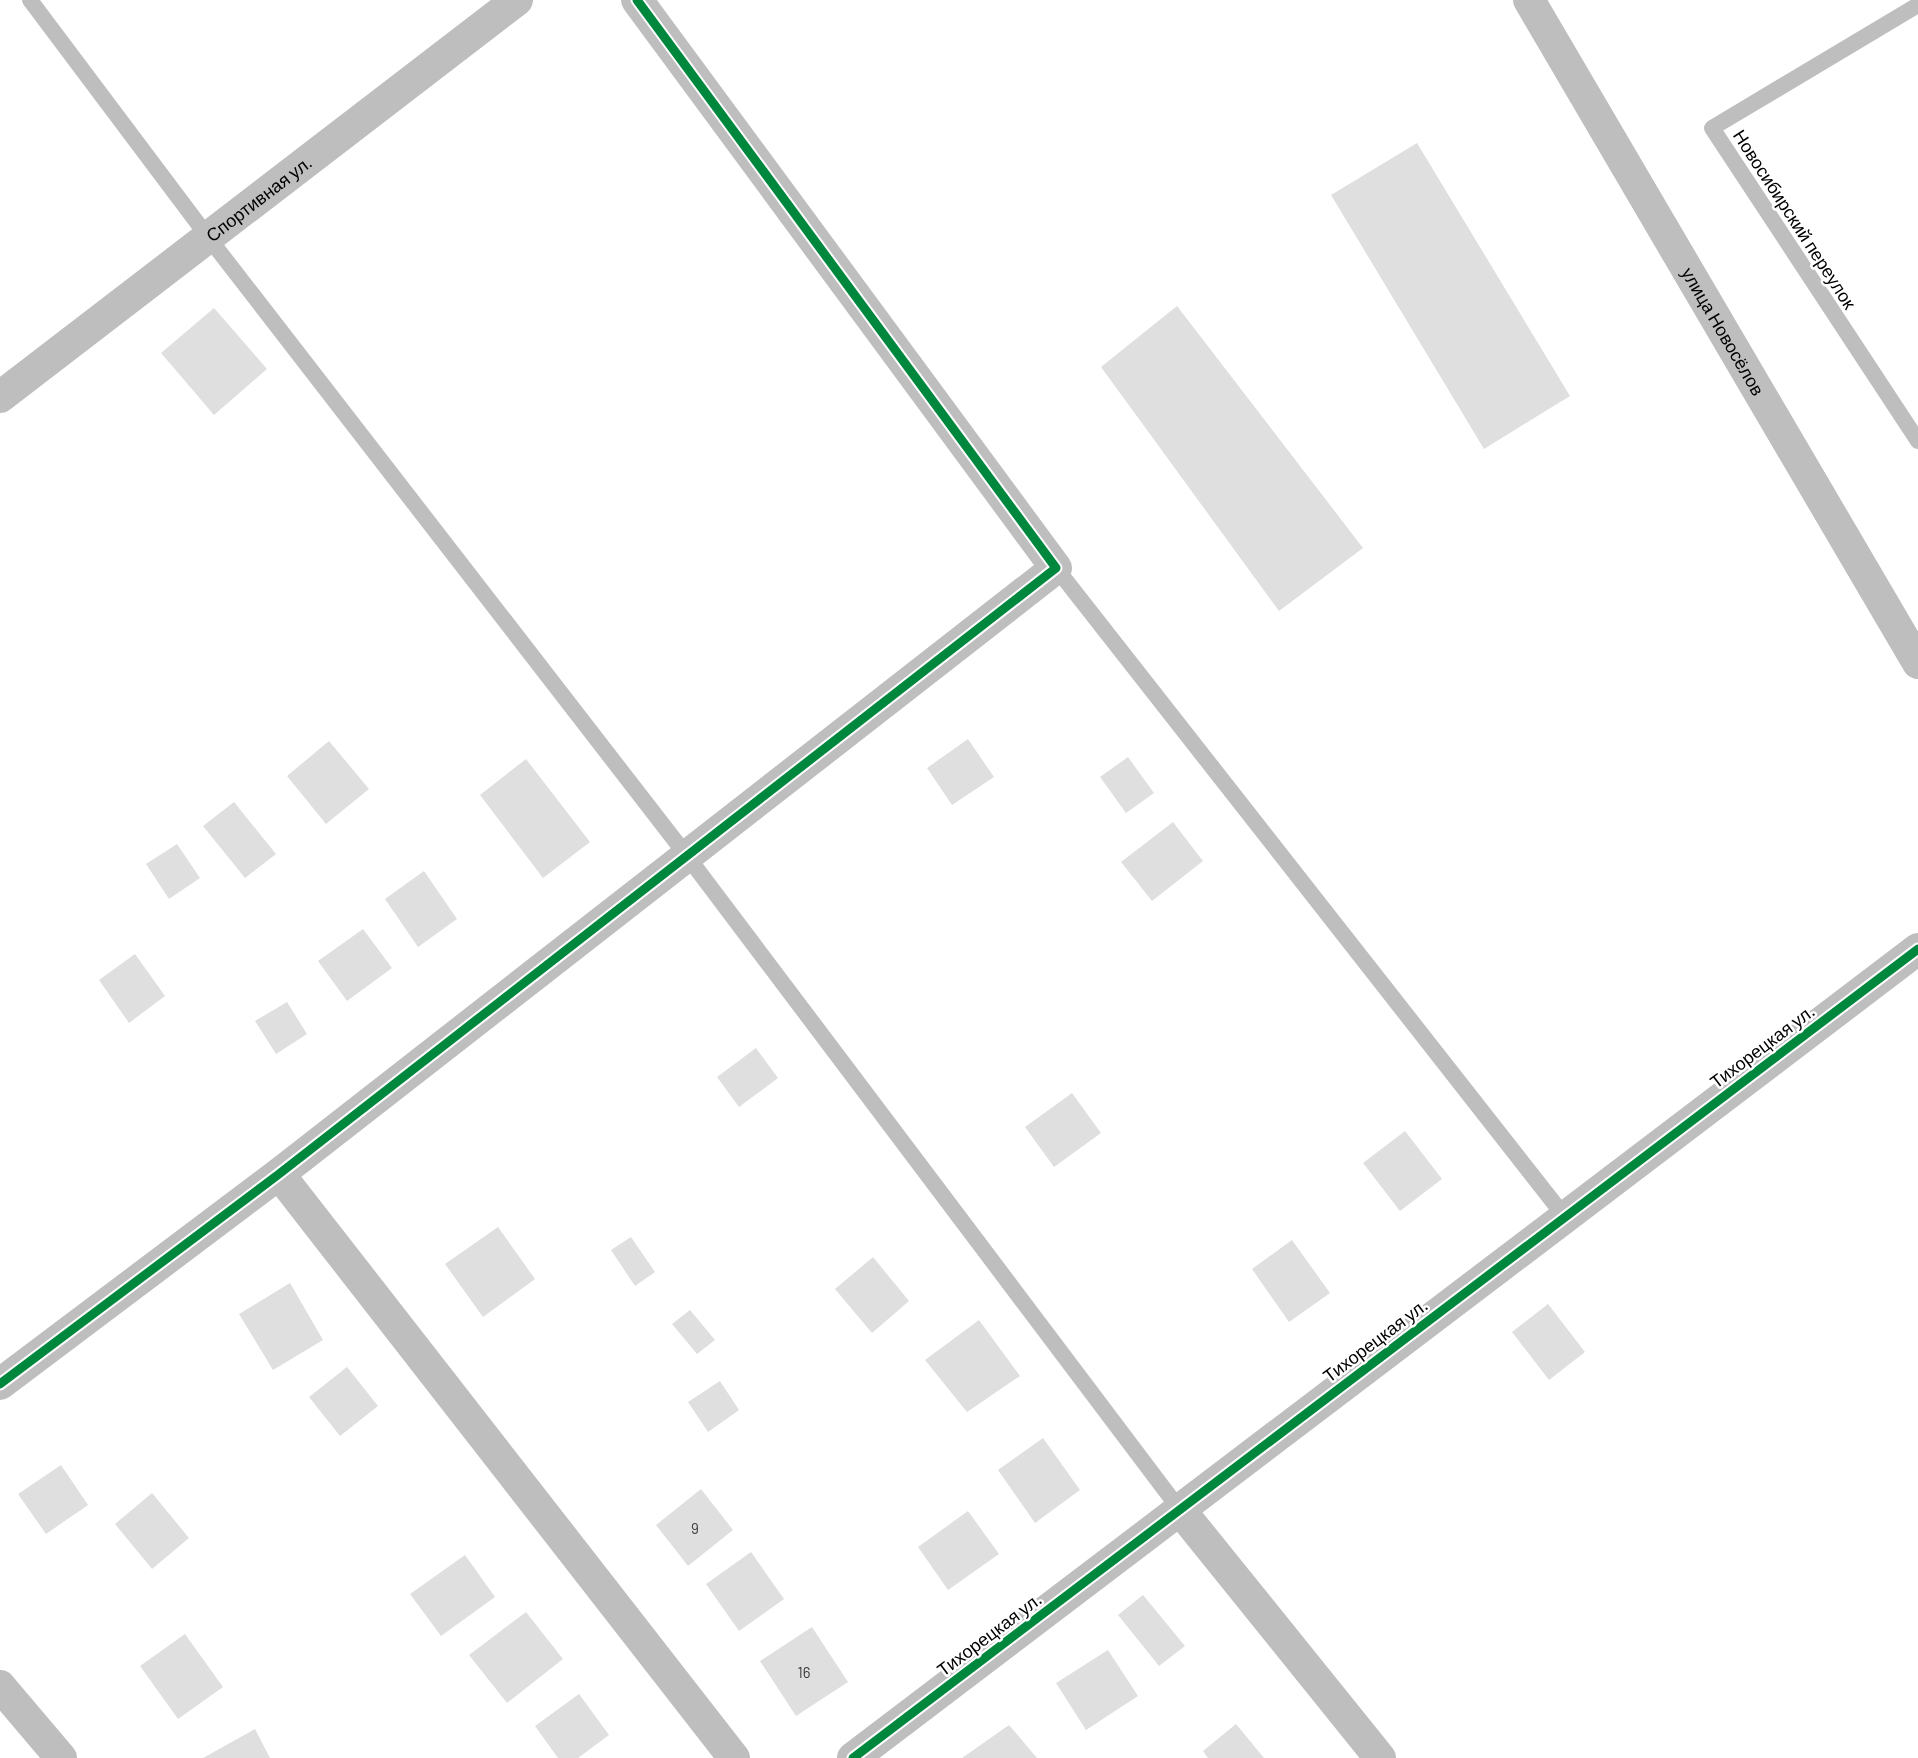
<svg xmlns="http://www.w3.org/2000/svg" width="1918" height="1758" font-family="Barlow,sans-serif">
<rect width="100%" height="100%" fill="#fff"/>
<path fill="#dfdfdf" d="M1417,143L1570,396L1484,449L1331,195Z
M1177,306L1363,548L1279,611L1101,367Z
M214,308L267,369L214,415L161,353Z
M968,739L994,777L952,805L927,768Z
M329,741L369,789L326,824L287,776Z
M1128,757L1154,793L1126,813L1100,777Z
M526,759L590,842L543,878L480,795Z
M234,802L276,854L245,878L203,826Z
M1173,822L1203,861L1152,901L1121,862Z
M177,844L200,878L169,899L146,864Z
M424,871L457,919L418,947L385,899Z
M363,929L392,968L347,1001L318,961Z
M135,954L165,996L129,1023L99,980Z
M287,1002L307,1034L276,1054L255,1021Z
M756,1048L778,1078L739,1107L717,1077Z
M1072,1093L1101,1133L1054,1167L1025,1127Z
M1405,1131L1442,1179L1400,1211L1363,1163Z
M498,1227L535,1279L483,1317L445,1264Z
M631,1237L655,1272L635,1286L611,1250Z
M1292,1240L1330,1293L1289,1322L1252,1269Z
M873,1257L909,1301L872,1333L835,1289Z
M290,1283L323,1340L273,1370L239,1314Z
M1548,1304L1585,1352L1549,1380L1512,1332Z
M690,1310L715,1340L697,1354L672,1324Z
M979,1320L1020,1376L967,1412L925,1360Z
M347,1367L378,1406L340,1436L309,1397Z
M720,1381L739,1410L708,1432L688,1402Z
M1043,1438L1080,1490L1035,1523L998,1470Z
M61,1465L88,1505L46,1534L18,1494Z
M701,1489L733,1530L688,1566L656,1525Z
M152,1493L189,1538L152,1569L115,1524Z
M968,1511L999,1554L948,1590L918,1547Z
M751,1552L784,1599L739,1631L706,1584Z
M465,1555L495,1597L441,1636L410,1594Z
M1143,1595L1185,1646L1159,1666L1118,1615Z
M526,1612L563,1659L507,1703L469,1655Z
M812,1627L848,1682L796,1716L760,1661Z
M185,1634L223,1687L178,1719L140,1666Z
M1108,1650L1138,1696L1086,1730L1056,1683Z
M579,1694L609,1735L578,1758H558L535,1726Z
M1236,1724L1264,1758H1208L1203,1751Z
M1009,1725L1037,1758H962Z
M255,1729L270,1758H203Z"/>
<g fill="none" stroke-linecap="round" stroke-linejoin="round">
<path stroke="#bebebe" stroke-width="16" d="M30,0L208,237L687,856L1180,1510
M1918,5L1712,128L1918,441
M1056,568L1565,1217"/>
<g stroke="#bebebe" stroke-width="32">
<path id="s1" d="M1529,0L1918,663"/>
<path id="s2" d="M0,397L517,0"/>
<path d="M279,1174L734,1758"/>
<path d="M0,1384L279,1174L1056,568L637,0"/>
<path d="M1180,1510L1380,1758"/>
<path d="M0,1686L61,1758"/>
<path d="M853,1758L1918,949"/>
</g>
<defs>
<path id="cycleway" d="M0,1384L279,1174L1056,568L637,0
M853,1758L1918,949"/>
</defs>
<use href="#cycleway" stroke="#fff" stroke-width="13"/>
<use href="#cycleway" stroke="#00873e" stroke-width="9"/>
</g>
<g text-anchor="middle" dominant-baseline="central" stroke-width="5" stroke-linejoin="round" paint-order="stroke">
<g font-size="15" fill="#383838">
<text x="695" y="1528">9</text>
<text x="804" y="1672">16</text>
</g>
<g font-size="18" fill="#000" stroke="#fff">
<text stroke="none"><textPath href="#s2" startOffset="326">Спортивная ул.</textPath></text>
<text transform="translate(1795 219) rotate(57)">Новосибирский переулок</text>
<text stroke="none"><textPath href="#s1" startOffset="384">улица Новосёлов</textPath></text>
<text transform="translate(1762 1046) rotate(-37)">Тихорецкая ул.</text>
<text transform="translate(1375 1340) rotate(-37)">Тихорецкая ул.</text>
<text transform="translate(989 1634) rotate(-37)">Тихорецкая ул.</text>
</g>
</g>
</svg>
